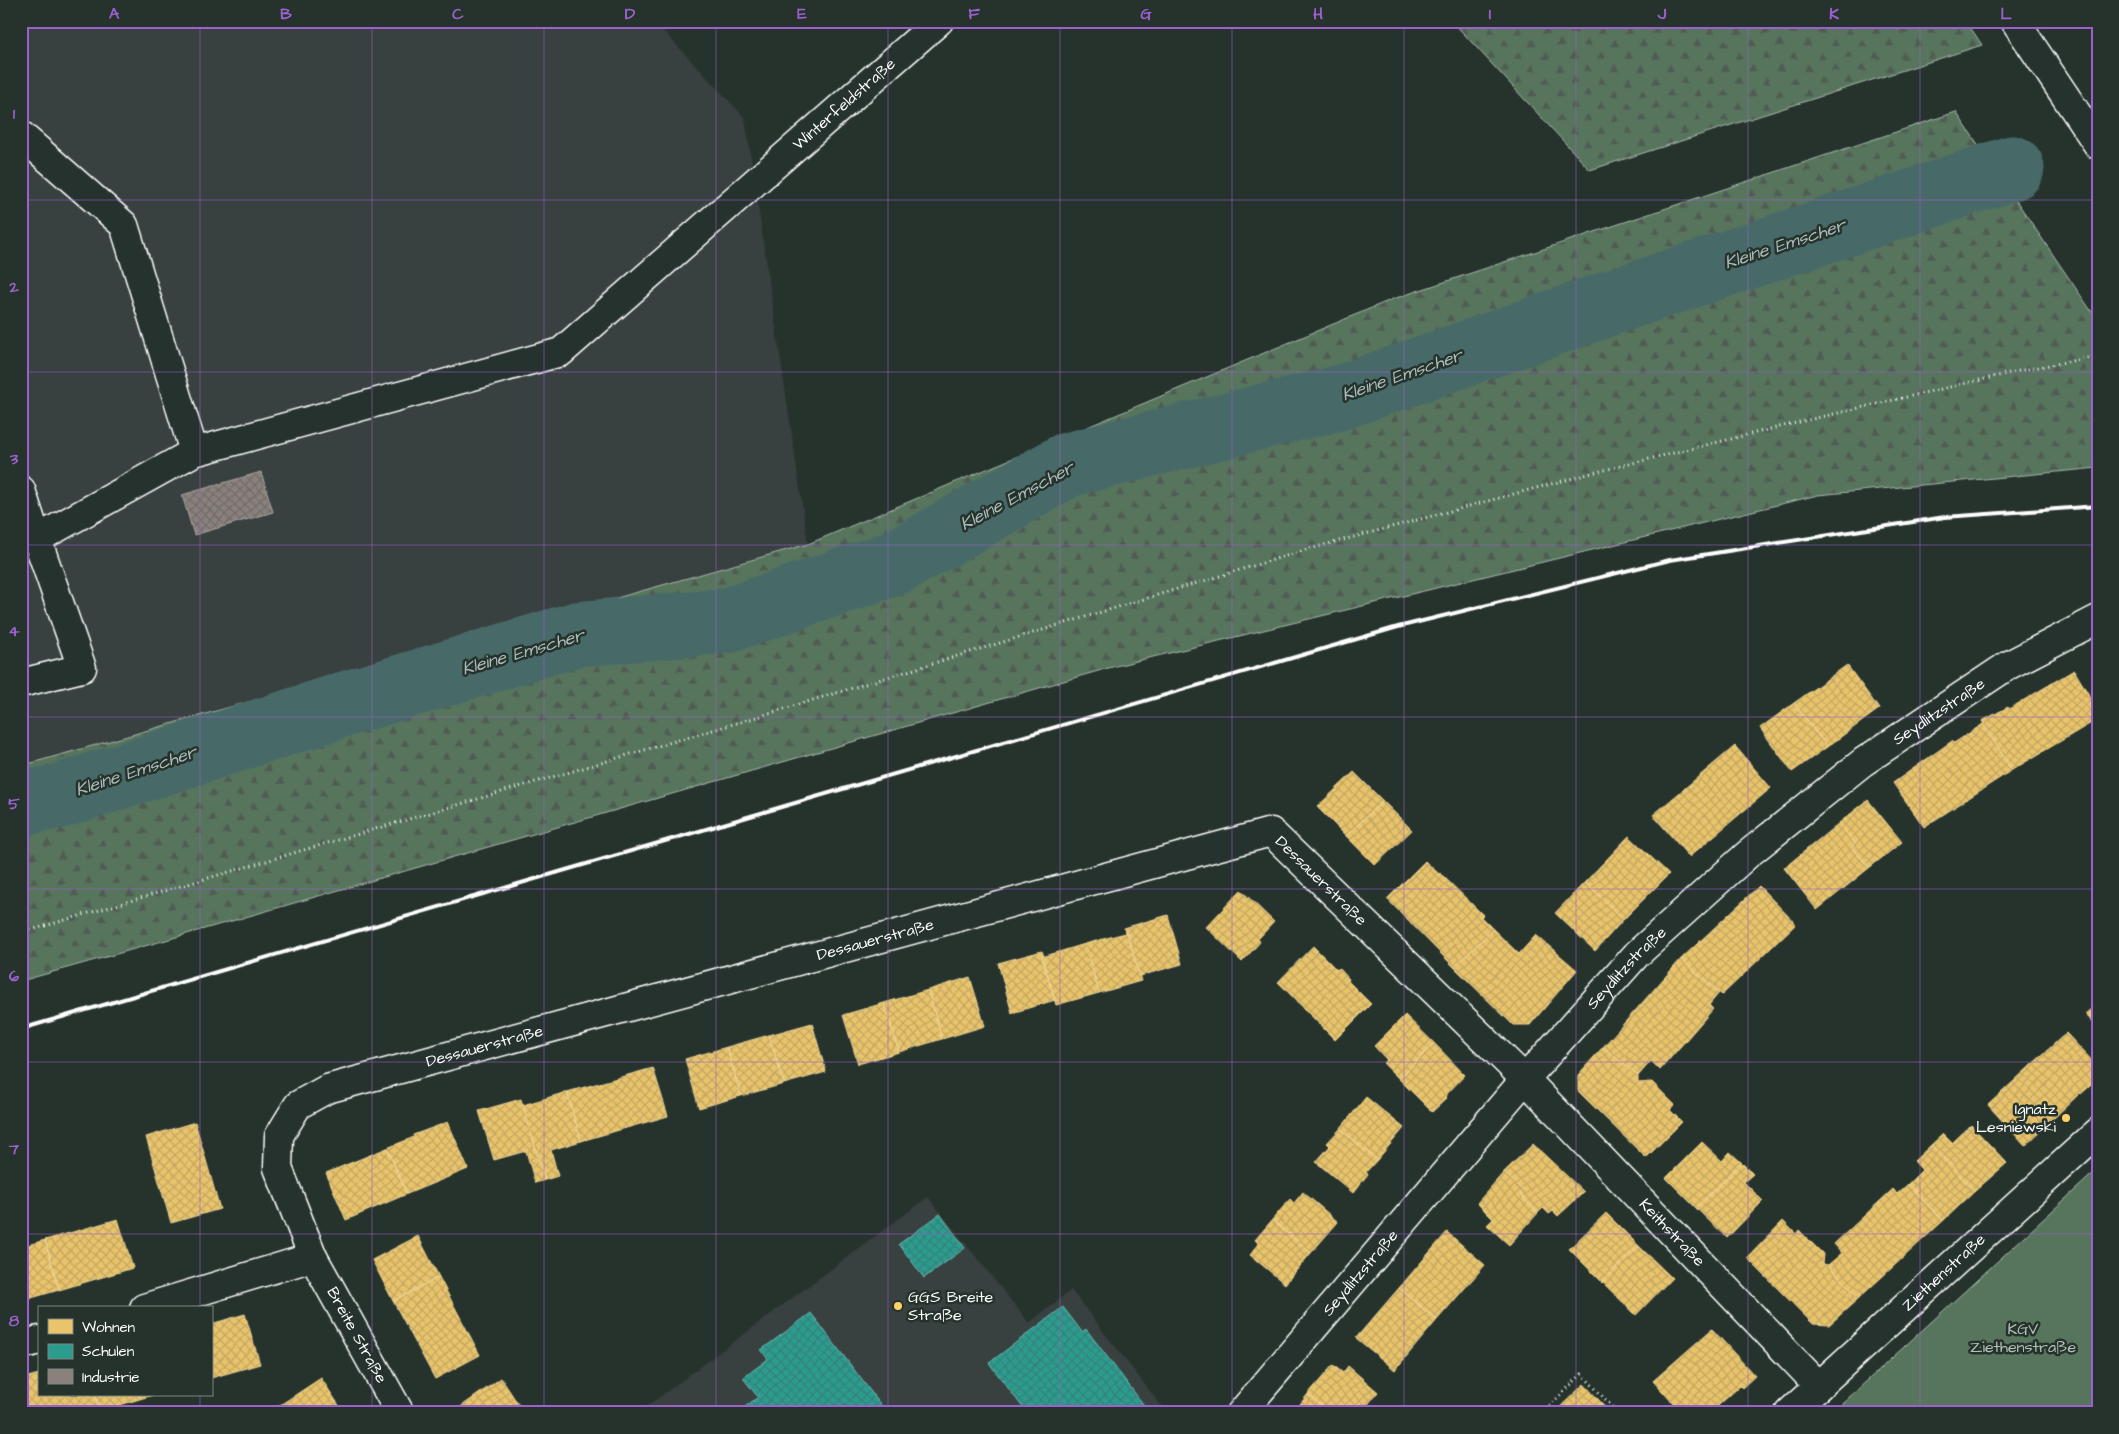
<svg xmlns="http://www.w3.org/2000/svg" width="2119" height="1434" font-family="'Architects Daughter',sans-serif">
<defs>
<pattern id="forest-firs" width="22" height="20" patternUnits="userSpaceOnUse" patternTransform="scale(1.25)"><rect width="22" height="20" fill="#56745c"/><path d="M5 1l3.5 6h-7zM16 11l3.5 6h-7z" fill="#505c52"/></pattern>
<pattern id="homes-cross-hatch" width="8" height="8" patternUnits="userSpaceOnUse" patternTransform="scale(1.25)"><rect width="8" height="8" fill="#e9c46a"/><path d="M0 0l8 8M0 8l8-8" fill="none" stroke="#c2a662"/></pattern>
<pattern id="schools-cross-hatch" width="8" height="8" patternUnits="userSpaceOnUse" patternTransform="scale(1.25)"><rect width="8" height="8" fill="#2a9d8f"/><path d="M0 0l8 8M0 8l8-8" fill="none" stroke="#368178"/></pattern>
<pattern id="industry-cross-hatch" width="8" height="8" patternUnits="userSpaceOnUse" patternTransform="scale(1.25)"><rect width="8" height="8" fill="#8a817c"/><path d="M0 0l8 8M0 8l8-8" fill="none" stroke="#716c69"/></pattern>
</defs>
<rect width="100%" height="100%" fill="#26332d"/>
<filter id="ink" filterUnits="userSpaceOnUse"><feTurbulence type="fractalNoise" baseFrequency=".02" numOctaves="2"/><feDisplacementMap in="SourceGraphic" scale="10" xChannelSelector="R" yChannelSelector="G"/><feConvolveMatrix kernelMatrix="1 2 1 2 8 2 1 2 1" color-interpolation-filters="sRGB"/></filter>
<g filter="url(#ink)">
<path fill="#394040" d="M21,21H654L745,118L808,544L21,766Z
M928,1197L1029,1323L1071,1290L1167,1413H638Z"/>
<path fill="url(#forest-firs)" stroke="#aabaae" d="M1452,21H1966L1982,45L1590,170Z
M1956,112L2098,321V468L1818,495L1112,667L166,940L21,981V766L808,544L1393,299Z"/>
<path fill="#56745c" stroke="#aabaae" d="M2098,1169V1413H1832Z"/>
<path fill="url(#homes-cross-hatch)" stroke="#f0d697" d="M1847,665L1879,709L1827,747L1794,703Z
M2074,670L2098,710V719L2012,770L1982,721L2008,707L2009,709Z
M1794,703L1827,747L1792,772L1760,728Z
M1983,724L2012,770L1924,827L1893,783L1952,741L1954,743Z
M1735,746L1771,788L1689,857L1653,815Z
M1354,772L1383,801L1346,836L1317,807Z
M1868,800L1902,842L1869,868L1852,846L1855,843L1839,823Z
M1383,801L1412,830L1375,865L1346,836Z
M1839,823L1855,843L1852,846L1869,868L1817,910L1784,868Z
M1629,836L1669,874L1624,919L1585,882Z
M1425,861L1439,874L1440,873L1483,915L1481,917L1493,929L1454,967L1387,899Z
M1585,882L1624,919L1595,951L1555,913Z
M1759,886L1796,924L1722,995L1681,959Z
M1241,890L1274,922L1258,939L1260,942L1242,962L1206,927Z
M1168,915L1182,964L1140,976L1127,933H1125L1124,928Z
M1493,929L1519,954L1536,935L1577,970L1530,1025H1513L1454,967Z
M1125,933H1127L1141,981L1099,993L1085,944Z
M1085,944L1099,993L1056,1005L1042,957Z
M1313,946L1337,970L1339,968L1349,979L1348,981L1371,1004L1335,1040L1278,982Z
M1042,951L1044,956L1042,957L1055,1000L1012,1013L998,963Z
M1681,959L1719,993L1709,1005L1713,1009L1660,1070L1651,1061L1638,1076L1603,1047Z
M970,977L985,1026L942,1039L928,990Z
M928,990L942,1039L899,1052L884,1003Z
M884,1003L899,1052L858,1064L843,1015Z
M2098,1003V1028L2085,1014Z
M1405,1015L1434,1043L1399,1079L1383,1063L1387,1060L1374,1046Z
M812,1023L826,1072L784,1084L769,1035Z
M2066,1033L2098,1067V1079L2081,1094L2080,1093L2025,1146L1988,1105Z
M769,1035L784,1084L741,1096L727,1047Z
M1434,1043L1465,1075L1445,1096L1447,1098L1432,1112L1399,1079Z
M727,1047L741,1096L699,1108L685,1059Z
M1603,1047L1638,1076V1083L1652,1082L1675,1105L1670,1110L1682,1122L1646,1158L1578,1091V1075Z
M653,1068L668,1116L581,1141L567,1092Z
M567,1092L581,1141L551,1150L558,1176L545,1180L523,1105Z
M1366,1097L1404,1128L1377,1160L1340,1129Z
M521,1099L545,1180L535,1183L526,1151L494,1160L479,1111Z
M195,1122L220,1209L171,1223L146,1137Z
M448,1122L468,1169L407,1194L387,1148L414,1137L413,1135Z
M1971,1125L2007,1163L1975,1191L1931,1145L1943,1134L1952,1143Z
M1340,1129L1377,1160L1366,1172L1368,1174L1353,1193L1316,1162L1330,1146L1327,1143Z
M1702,1142L1722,1161L1730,1152L1742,1163L1696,1208L1666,1178Z
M1533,1144L1584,1192L1558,1216L1553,1211L1549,1214L1543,1208L1538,1213L1520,1194L1523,1191L1504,1172Z
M1931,1145L1975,1191L1943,1221L1908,1184L1922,1170L1914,1161Z
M387,1148L407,1194L346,1220L326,1173Z
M1742,1163L1753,1174L1744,1182L1763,1201L1727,1238L1696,1208Z
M1504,1172L1523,1191L1520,1194L1538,1213L1509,1245L1487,1225L1493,1219L1477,1203Z
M1908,1184L1943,1221L1859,1298L1828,1265L1842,1253L1834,1244L1893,1189L1897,1194Z
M1303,1192L1338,1222L1311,1253L1272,1220L1290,1199L1294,1203Z
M1606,1213L1639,1246L1602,1282L1569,1249Z
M118,1219L133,1268L59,1290L45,1240Z
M1272,1220L1311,1253L1285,1284L1250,1255L1259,1244L1255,1240Z
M1783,1221L1796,1234L1799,1230L1823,1254L1822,1264L1828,1265L1859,1298L1829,1325L1813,1324L1747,1258Z
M1447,1232L1485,1265L1437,1320L1399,1288Z
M418,1236L439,1277L393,1301L372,1260Z
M45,1240L59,1290L21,1301V1247Z
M1639,1246L1672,1278L1636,1315L1602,1282Z
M439,1277L480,1355L435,1379L393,1301Z
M1399,1288L1437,1320L1395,1370L1356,1338Z
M245,1314L260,1364L211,1378V1324Z
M1712,1329L1755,1376L1742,1388L1740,1386L1710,1413H1682L1653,1381Z
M1333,1365L1343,1373L1348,1366L1378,1392L1361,1413H1330L1308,1394Z
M39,1374V1395H95L100,1411L92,1413H21V1379Z
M321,1378L344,1413H281L277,1407Z
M501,1378L524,1413H462L459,1408Z
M1584,1384L1611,1413H1554Z
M1308,1394L1330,1413H1293Z
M95,1395H153L100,1411Z"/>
<path fill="url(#schools-cross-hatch)" stroke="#6abab1" d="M940,1214L965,1248L924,1278L899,1244Z
M1063,1307L1082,1332L1086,1329L1150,1413H1027L989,1363Z
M811,1313L887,1413H737L758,1397L743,1378L768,1359L761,1350Z"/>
<path fill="url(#industry-cross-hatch)" stroke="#ada7a3" d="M261,472L273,512L194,535L182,495Z"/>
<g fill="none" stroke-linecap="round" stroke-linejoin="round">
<path stroke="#466b69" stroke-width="65" d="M21,804L60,796L345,704L577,634L726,621L897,562L1067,465L1342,397L1627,297L2012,168"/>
<defs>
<g id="minor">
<path d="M2015,21L2098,145"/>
<path id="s1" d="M21,135L124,225L194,452L561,352L939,21"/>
<path d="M21,490L37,539L194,452"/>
<path d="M21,683L82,668L37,539"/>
<path d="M144,1308L313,1257"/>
<path d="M21,1345L39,1340"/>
<path id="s2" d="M400,1413L313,1257L278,1168L279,1136L298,1105L327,1089L1271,832L1525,1079L1819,1386"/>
<path id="s3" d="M1241,1413L1525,1079L1637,954L1748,854L1863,762L2007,666L2098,619"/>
<path id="s4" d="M1789,1413L2098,1132"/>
</g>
</defs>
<use href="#minor" stroke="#fff" stroke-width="31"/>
<path stroke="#fff" stroke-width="3" stroke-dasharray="1 4" stroke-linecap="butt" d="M21,933L757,717L1302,551L1592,473L1808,420L2023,370L2098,356
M1542,1413L1582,1374L1618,1413"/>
<use href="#minor" stroke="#26332d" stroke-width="28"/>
<path stroke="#fff" stroke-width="4" d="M21,1029L1398,627L1670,560L1945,517L2098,506"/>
</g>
</g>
<path fill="none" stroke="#9c61cf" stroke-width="1" stroke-opacity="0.55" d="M200,21V1308M372,21V1413M544,21V1413M716,21V1413M888,21V1413M1060,21V1413M1232,21V1413M1404,21V1413M1576,21V1413M1748,21V1413M1920,21V1413M21,200H2098M21,372H2098M21,545H2098M21,717H2098M21,889H2098M21,1062H2098M21,1234H2098M200,1395V1413"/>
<g fill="#ffd166" stroke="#26332d" stroke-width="2">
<circle cx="2066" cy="1118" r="5"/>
<circle cx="898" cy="1306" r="5"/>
</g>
<g text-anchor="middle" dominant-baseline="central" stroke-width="5" stroke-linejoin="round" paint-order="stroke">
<g font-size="16" fill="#fff" stroke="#26332d">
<text stroke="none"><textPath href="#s1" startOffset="1131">Winterfeldstraße</textPath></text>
<text stroke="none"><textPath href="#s3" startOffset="994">Seydlitzstraße</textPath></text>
<text stroke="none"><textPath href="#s2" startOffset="1424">Dessauerstraße</textPath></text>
<text stroke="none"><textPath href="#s2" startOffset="944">Dessauerstraße</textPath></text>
<text stroke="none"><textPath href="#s3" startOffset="589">Seydlitzstraße</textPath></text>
<text stroke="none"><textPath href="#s2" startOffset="539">Dessauerstraße</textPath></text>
<text stroke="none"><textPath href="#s2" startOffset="1921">Keithstraße</textPath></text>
<text stroke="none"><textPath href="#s4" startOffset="209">Ziethenstraße</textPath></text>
<text stroke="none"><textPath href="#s3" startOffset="184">Seydlitzstraße</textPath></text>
<text transform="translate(357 1335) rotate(61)">Breite Straße</text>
</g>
<g font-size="16" fill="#fff" stroke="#26332d" text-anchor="end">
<text x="2056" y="1109">Ignatz<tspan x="2056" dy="18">Lesniewski</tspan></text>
<text x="908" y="1297" text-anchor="start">GGS Breite<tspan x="908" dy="18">Straße</tspan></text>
</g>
<g font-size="16" fill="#b3c0b6" stroke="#26332d">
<text x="2023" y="1329">KGV<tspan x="2023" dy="18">Ziethenstraße</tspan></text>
</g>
<g font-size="18" font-style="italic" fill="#acbcbc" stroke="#26332d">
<text transform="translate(1785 244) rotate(-18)">Kleine Emscher</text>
<text transform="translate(1402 375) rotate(-19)">Kleine Emscher</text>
<text transform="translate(1017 496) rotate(-28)">Kleine Emscher</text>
<text transform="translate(523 652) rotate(-16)">Kleine Emscher</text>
<text transform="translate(136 771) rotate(-18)">Kleine Emscher</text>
</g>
</g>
<rect width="2119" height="1434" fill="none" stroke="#26332d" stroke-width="55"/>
<rect x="38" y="1306" width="175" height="90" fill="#26332d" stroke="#7d8581"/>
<rect x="48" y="1319" width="25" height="15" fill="#e9c46a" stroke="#7d8581"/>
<text x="82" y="1332" font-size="15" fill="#ffffff">Wohnen</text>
<rect x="48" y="1344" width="25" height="15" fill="#2a9d8f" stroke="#7d8581"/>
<text x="82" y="1356" font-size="15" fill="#ffffff">Schulen</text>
<rect x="48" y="1369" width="25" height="15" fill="#8a817c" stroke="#7d8581"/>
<text x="82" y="1382" font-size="15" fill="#ffffff">Industrie</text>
<rect x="28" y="28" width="2064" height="1378" fill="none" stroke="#9c61cf" stroke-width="2"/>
<g font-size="16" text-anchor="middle" font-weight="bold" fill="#9c61cf">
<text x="114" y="19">A</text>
<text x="286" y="19">B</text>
<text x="458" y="19">C</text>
<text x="630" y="19">D</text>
<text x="802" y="19">E</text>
<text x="974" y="19">F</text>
<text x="1146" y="19">G</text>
<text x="1318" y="19">H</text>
<text x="1490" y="19">I</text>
<text x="1662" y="19">J</text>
<text x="1834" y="19">K</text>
<text x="2006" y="19">L</text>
<text x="14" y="119">1</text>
<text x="14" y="292">2</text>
<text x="14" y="464">3</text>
<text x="14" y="636">4</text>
<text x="14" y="809">5</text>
<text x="14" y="981">6</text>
<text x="14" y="1154">7</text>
<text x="14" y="1326">8</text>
</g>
</svg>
